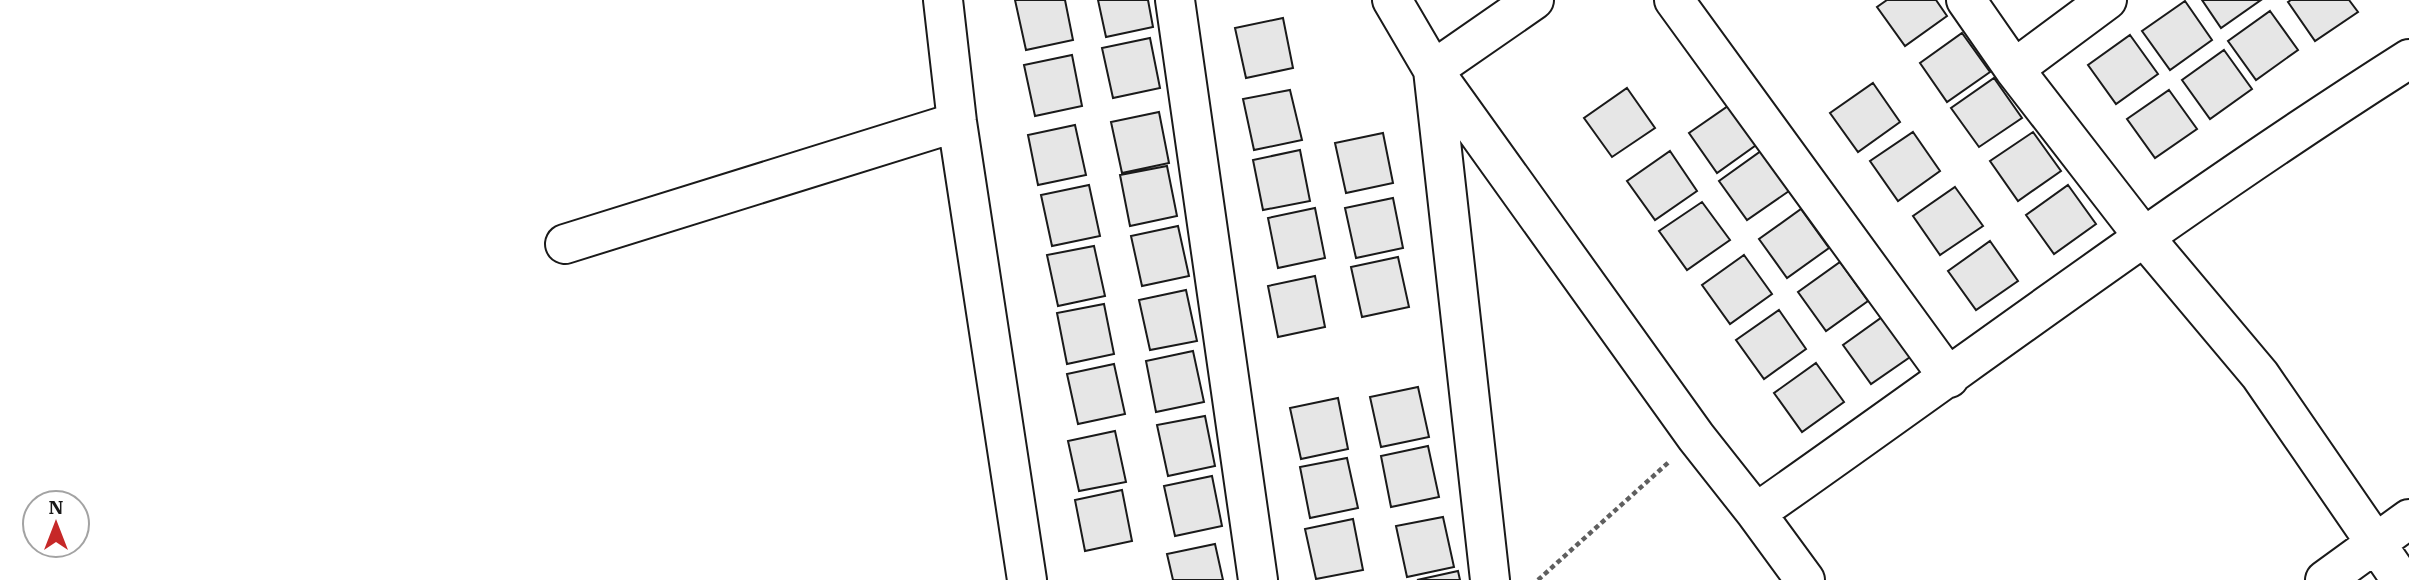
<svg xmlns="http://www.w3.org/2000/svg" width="2409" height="580" font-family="'IBM Plex Serif',serif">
<rect width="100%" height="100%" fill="#fff"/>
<path fill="#e6e6e6" stroke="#1a1a1a" stroke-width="2" d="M1015,0H1065L1073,40L1026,50Z
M1098,0H1148L1153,27L1106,37Z
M1887,0H1936L1947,16L1905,46L1877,7Z
M2202,0H2261L2221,28Z
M2291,0H2349L2358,12L2315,41L2288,2Z
M2185,1L2212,40L2170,70L2142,31Z
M2270,11L2298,50L2256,80L2228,41Z
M1283,18L1293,68L1246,78L1235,28Z
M1962,33L1990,72L1947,102L1920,63Z
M2130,35L2158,74L2116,104L2088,65Z
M1150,38L1160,88L1113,98L1102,48Z
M2224,50L2252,89L2210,119L2182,80Z
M1072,55L1082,106L1035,116L1024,65Z
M1994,78L2022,118L1979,147L1951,108Z
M1873,83L1900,122L1858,152L1830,113Z
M1627,88L1655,128L1612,157L1584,118Z
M1290,90L1302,140L1254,150L1243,99Z
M2169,90L2197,129L2155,158L2127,119Z
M1731,104L1759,143L1717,173L1689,133Z
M1159,112L1169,163L1122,173L1111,122Z
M1075,125L1086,175L1038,185L1028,135Z
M1913,132L1940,171L1898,201L1870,161Z
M2033,132L2061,171L2018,201L1990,161Z
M1383,133L1393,183L1346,193L1335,143Z
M1300,150L1310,201L1263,210L1253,160Z
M1670,151L1697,191L1655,220L1627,181Z
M1761,151L1789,191L1747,220L1719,181Z
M1167,166L1177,216L1130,226L1120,175Z
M1089,185L1100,236L1052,246L1041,195Z
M2068,185L2096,224L2054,254L2026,215Z
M1955,187L1983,226L1940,255L1913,216Z
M1393,198L1403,248L1356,258L1345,208Z
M1702,202L1730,240L1687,270L1659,231Z
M1315,208L1325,258L1278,268L1268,218Z
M1801,209L1829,248L1787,278L1759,239Z
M1178,226L1189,276L1142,286L1131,236Z
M1990,241L2018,281L1976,310L1948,271Z
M1094,246L1105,296L1058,306L1047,255Z
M1744,255L1772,294L1730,324L1702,285Z
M1398,257L1409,307L1362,317L1351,267Z
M1840,262L1868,301L1826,331L1798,292Z
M1315,276L1325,327L1278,337L1268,286Z
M1186,290L1197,341L1150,350L1139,300Z
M1104,304L1114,354L1067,364L1057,313Z
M1779,310L1806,349L1764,379L1736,340Z
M1885,315L1913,355L1871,384L1843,345Z
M1193,351L1204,402L1156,412L1146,361Z
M1816,363L1844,402L1802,432L1774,393Z
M1114,364L1125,414L1078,424L1067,374Z
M1418,387L1429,437L1381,447L1370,397Z
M1338,398L1348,449L1301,459L1290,408Z
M1205,416L1215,466L1168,476L1157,425Z
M1115,431L1126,482L1079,491L1068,441Z
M1428,446L1439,497L1391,507L1381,456Z
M1347,458L1358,508L1310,518L1300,467Z
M1212,476L1222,526L1175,536L1164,486Z
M1122,490L1132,541L1085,551L1075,500Z
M1443,517L1454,567L1407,577L1396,526Z
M1353,519L1363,570L1316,579L1305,529Z
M1215,544L1223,580H1173L1167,554Z
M1458,571L1460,580H1417Z"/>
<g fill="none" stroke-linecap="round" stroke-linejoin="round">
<defs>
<path id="minor" d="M943,0L957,122L1027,580
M1175,0L1258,580
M1392,0L1433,70L1696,437L1756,513L1805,580
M1674,0L1949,378
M1966,0L2014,69L2144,237L2260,375L2401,580
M2014,69L2107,0
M565,244L957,122
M1756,513C1973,361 2185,201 2409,59
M1490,580L1433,70L1534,0
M2325,580L2409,519"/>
</defs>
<use href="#minor" stroke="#1a1a1a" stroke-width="42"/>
<path stroke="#5f5f5f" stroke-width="4.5" stroke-dasharray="5 3.5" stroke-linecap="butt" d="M1538,580L1670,461"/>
<use href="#minor" stroke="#fff" stroke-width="38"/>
</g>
<g transform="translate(56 524)"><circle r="33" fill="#ffffff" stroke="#a3a3a3" stroke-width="2"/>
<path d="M0-5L12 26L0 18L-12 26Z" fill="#c62828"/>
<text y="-10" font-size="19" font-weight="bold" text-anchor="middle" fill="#1a1a1a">N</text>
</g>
</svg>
